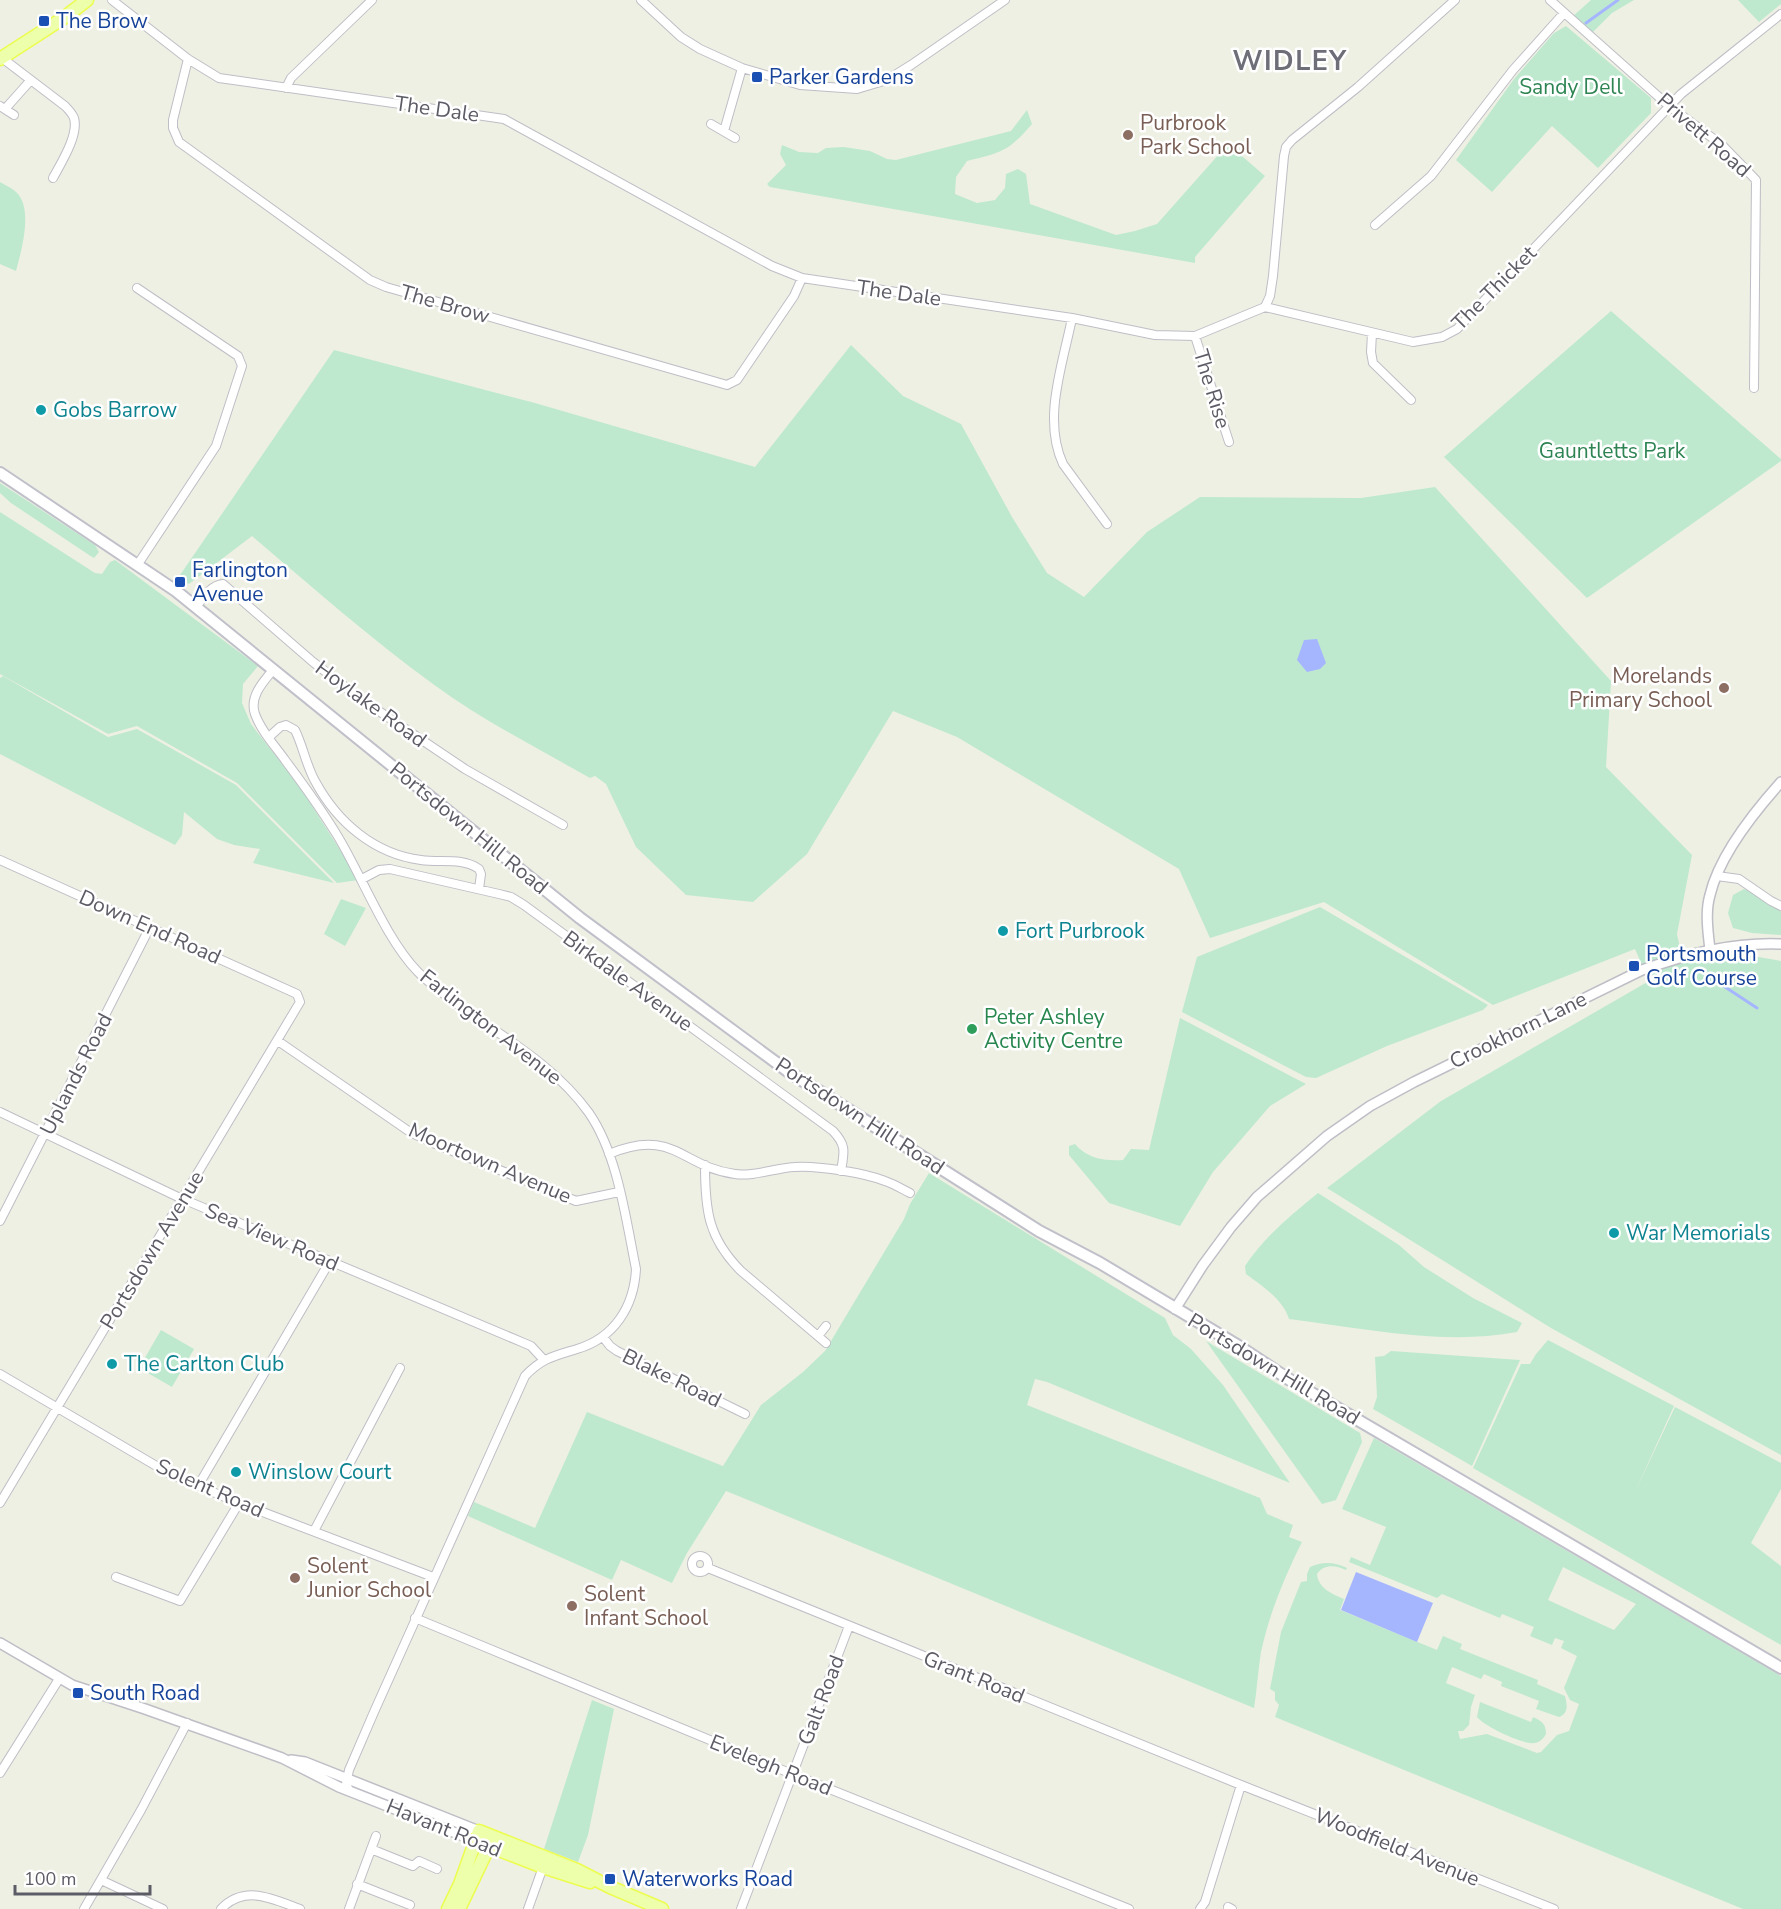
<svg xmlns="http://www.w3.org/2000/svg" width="1781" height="1909" font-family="'Nunito Sans',sans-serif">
<rect width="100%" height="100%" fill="#eef0e4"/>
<path fill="#bee9cf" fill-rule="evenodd" d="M1591,0H1634L1612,13L1593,32L1572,17Z
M1738,0H1781V4L1759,22Z
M1566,26L1651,98V113L1598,168L1552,126L1492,192L1456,160L1514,79L1554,33Z
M1027,110L1032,124C1009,151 1001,153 967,161L956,177L955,194L977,203L995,200L1005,188L1006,174L1018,169L1026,174L1030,204L1116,235L1135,231L1157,224L1228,144L1265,176L1195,257V263L770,187L767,184L786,165L780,154L782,145L799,152L818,153L826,148L844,147L870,151L887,159L896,160L1011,131Z
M0,182C5,185 12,188 16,192C34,208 21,252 16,271L0,264Z
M1611,311L1781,459V461L1587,598L1444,457Z
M851,345L903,396L961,424L1012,517L1047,573L1084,597L1147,532L1200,497L1361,498L1435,487L1611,681L1606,767L1692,855L1677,934L1683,962L1736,953L1781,961V1455L1551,1328L1327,1188L1441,1101L1649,981L1635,949L1493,1005L1324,902L1210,938L1179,869L957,737L893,711L807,854L753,902L686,895L636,847L606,784L595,776L590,778C537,748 482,720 433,684C370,638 311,586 252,536L189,584L178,578L334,350L535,403L755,467Z
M0,483L95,545L99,552L94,558L89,555L11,503L0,493Z
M0,512L95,573L102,574L110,562L115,560L258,666L243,684L242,703L251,724L302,790L359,880L337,883L237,783L137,726L108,734L0,674Z
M3,676L108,737L137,729L236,785L334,883L253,863L260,849L234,845L217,839L184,812L182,835L175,845L0,754V678Z
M1744,889C1757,892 1768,906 1781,911V935L1752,933L1733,928L1728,913L1733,895Z
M341,899L366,908L345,946L324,934Z
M1320,907L1488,1005L1483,1010L1387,1046L1316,1078L1306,1077L1182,1012L1197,957Z
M1180,1018L1306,1084L1270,1106L1213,1172L1180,1226L1109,1203L1069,1155V1146L1075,1144C1088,1159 1104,1161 1123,1160L1131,1149L1149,1150Z
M929,1173L1165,1318L1173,1335L1191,1349L1223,1385L1290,1483L1047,1382L1035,1379L1027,1405L1260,1498L1267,1514L1293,1525L1289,1537L1302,1542C1285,1576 1269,1614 1261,1652C1258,1670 1257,1690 1254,1708L726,1491L687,1553L672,1583L621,1560L612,1580L468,1516L474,1502L535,1528L587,1412L723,1466L761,1405L803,1372L825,1351L904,1219L910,1204Z
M1318,1193L1399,1245L1424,1267L1473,1298L1522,1323L1517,1332C1443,1346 1363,1328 1289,1319C1283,1299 1262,1286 1246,1274L1245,1266C1264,1237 1291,1215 1318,1193Z
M161,1330L194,1349L172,1387L139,1368Z
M1548,1340L1674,1406L1634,1494L1675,1407L1781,1463V1489L1751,1543L1781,1566V1645L1473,1468L1521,1364H1530L1536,1354Z
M1206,1341L1360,1433L1362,1442L1336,1500L1322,1504Z
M1391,1351L1520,1360L1472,1466L1373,1409L1377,1397L1375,1357L1384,1356Z
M1374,1438L1781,1676V1909H1743L1275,1717L1279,1705L1275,1700V1692L1270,1689L1281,1632L1301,1582L1307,1581V1574L1310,1567C1323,1561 1334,1562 1347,1568L1346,1570C1335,1565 1324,1564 1317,1574C1318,1588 1332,1594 1344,1599L1340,1610L1437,1650L1443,1636L1462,1644L1460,1649L1538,1680L1537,1684L1565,1696C1567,1704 1569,1713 1559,1717L1536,1709L1539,1701L1501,1686L1502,1682L1484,1674L1481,1679L1452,1667L1446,1683L1475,1695L1471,1707L1469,1725L1463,1731H1458L1460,1739L1487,1734L1537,1753L1541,1752L1557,1735L1569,1731L1579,1704L1570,1700L1564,1688L1577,1656L1561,1648L1564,1641L1555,1638L1552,1645L1530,1636L1534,1627L1502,1614L1500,1618L1442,1594L1437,1598L1349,1562L1351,1557L1370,1565L1386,1527L1342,1509ZM1563,1567L1636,1604L1614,1630L1548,1600Z
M592,1700L614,1709L588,1835L578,1862L544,1849Z
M1480,1702L1531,1722L1533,1717C1542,1721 1546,1724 1546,1734C1543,1739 1540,1742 1535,1743C1523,1745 1484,1726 1477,1717Z"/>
<path fill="#a5b6ff" d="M1317,639L1326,663L1320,669L1307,672L1297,660L1304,640Z
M1356,1572L1433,1603L1417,1642L1341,1610Z"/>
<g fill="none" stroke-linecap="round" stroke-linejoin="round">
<path stroke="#a5b6ff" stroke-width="3" d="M1586,23L1618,0
M1719,983L1757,1008"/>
<defs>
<path id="minor" d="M112,0L188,59L219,78L504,119L772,266L802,278L1072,318L1155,335L1195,336L1265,307L1270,296L1273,276L1284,156L1286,147L1292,140L1358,87L1455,0
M641,0L681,37L700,49L742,68L800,85L857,89L887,80L911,65L1005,0
M1550,0L1669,106L1722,145L1756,180L1754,388
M2,58L65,106C68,109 72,113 74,118C79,135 61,163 53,178
M188,59L173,120V128L179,142L370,280L386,287L727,385L737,380L794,296L802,278
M286,88L291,78L372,0
M0,106L14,115
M5,109L30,81
M711,124L735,138
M724,131L742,68
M1375,225L1431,176L1513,70L1564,13
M137,288L238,356L242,366L216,446L138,564
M1265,307L1413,342L1442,337L1457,329L1681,94L1781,14
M1072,318C1063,364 1042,419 1063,464L1107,524
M1372,333L1371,352L1373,363L1411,400
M1195,336L1229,442
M196,607C203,598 211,585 223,584L313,662L361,699L465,769L563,825
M273,670C263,682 249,697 255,714C261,731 275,746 285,760C303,784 321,809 337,835C362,876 385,938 418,972C432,986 448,997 464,1009C508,1040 557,1068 589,1113C618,1155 626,1220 636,1269C634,1307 614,1338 577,1349C554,1356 542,1358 525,1376L374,1712L349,1770L346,1784L349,1790
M269,737L280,727L286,725L295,730C303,746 306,765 315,781C337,822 374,854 421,860C440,863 462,857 479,869L481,874L479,889
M0,860L297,994L300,1002L0,1503
M1717,876L1739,879L1771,901L1781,906
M362,879L379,870L390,869L499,894L511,897L524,905L833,1131C847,1146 844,1152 841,1171
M278,1041L410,1132L433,1143L576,1201L619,1192
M0,1112L178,1197L524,1343L531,1346L543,1359
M609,1154C674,1127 681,1167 735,1174C752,1177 776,1168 794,1167C816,1165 865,1173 885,1181C894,1184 902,1189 910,1193
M705,1165C705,1210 708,1238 741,1271L826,1343
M0,1221L150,927
M818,1336L826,1326
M603,1337L610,1346L617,1351L745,1414
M0,1374L170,1474L239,1503L433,1577
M198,1486L330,1261
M314,1531L400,1368
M692 1564a8 8 0 1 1 16 0a8 8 0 1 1-16 0Z
M708,1568L1241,1785L1554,1909
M116,1577L180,1601L239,1503
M415,1618L792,1774L1129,1909
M0,1773L59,1679
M371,1849L413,1866L419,1861L437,1869
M101,1880L163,1909
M357,1884L410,1905
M1228,1907L1232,1909
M84,1909L141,1810L187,1723
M221,1909C245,1884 273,1899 300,1909
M349,1909L376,1836
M528,1909L543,1867
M741,1909L849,1626
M1200,1909L1205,1902L1241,1785"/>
<path id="tertiary" d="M1710,950C1708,932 1705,912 1710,895C1719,856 1755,811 1781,782
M1175,1309L1203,1265L1231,1227L1257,1197L1327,1136L1370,1106L1414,1082L1642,970C1687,954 1733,942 1781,944
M0,1643L72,1685L145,1709L282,1758L339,1787L476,1841
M291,1760L305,1762L479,1831"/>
<path id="secondary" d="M0,473L176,591L580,918L789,1072L1039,1231L1100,1263L1237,1345L1293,1382L1781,1668"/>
<path id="primary" d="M0,59L65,17L87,0
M476,1841L543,1867L590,1882
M448,1909L460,1884L479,1831L577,1870L610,1887L662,1909
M459,1909L492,1840"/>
</defs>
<use href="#minor" stroke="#bebec6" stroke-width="10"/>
<use href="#tertiary" stroke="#bebec6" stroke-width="12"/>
<use href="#secondary" stroke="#c0c0ca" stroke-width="14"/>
<use href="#primary" stroke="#ecfd50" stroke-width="15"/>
<use href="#minor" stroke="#fff" stroke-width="8"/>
<use href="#tertiary" stroke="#fff" stroke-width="9"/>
<use href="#secondary" stroke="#fff" stroke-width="10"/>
<use href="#primary" stroke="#edffaa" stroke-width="12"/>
</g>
<g fill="#1a4fb4" stroke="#fff" stroke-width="2">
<rect x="38" y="15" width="12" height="12" rx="3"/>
<rect x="751" y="71" width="12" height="12" rx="3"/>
<rect x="174" y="576" width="12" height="12" rx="3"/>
<rect x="1628" y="960" width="12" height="12" rx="3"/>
<rect x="72" y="1687" width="12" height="12" rx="3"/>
<rect x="604" y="1873" width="12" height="12" rx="3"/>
</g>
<g fill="#8d6e63" stroke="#fff" stroke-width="2">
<circle cx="1128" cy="135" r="6"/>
<circle cx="1724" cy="688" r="6"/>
<circle cx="295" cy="1578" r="6"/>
<circle cx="572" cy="1606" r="6"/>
</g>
<g fill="#0f9aa8" stroke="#fff" stroke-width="2">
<circle cx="41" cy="410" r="6"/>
<circle cx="1003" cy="931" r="6"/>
<circle cx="1614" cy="1233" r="6"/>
<circle cx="112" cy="1364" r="6"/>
<circle cx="236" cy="1472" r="6"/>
</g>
<circle fill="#2e9e5b" stroke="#fff" stroke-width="2" cx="972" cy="1029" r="6"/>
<g text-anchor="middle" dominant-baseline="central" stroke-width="5" stroke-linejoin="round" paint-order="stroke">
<g font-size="21" fill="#164399" stroke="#fff" text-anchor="start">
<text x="56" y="21">The Brow</text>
<text x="769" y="77">Parker Gardens</text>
<text x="192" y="570">Farlington<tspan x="192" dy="24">Avenue</tspan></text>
<text x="1646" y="954">Portsmouth<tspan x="1646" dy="24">Golf Course</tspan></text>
<text x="90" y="1693">South Road</text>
<text x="622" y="1879">Waterworks Road</text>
</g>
<g font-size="21" fill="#2d8452" stroke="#fff">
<text x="1571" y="87">Sandy Dell</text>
<text x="1612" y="451">Gauntletts Park</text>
</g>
<g font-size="21" fill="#5c5c66" stroke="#fff">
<text transform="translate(437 109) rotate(8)">The Dale</text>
<text transform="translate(1704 135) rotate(41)">Privett Road</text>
<text transform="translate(1494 288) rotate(-45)">The Thicket</text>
<text transform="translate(899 293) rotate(8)">The Dale</text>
<text transform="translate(445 304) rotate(16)">The Brow</text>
<text transform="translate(1212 389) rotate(73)">The Rise</text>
<text transform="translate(371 704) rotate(36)">Hoylake Road</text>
<text transform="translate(469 828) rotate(39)">Portsdown Hill Road</text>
<text transform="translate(150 927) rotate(24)">Down End Road</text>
<text transform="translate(628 981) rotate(36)">Birkdale Avenue</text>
<text transform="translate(491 1027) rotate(38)">Farlington Avenue</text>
<text transform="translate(1518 1030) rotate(-26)">Crookhorn Lane</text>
<text transform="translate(76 1074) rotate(-63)">Uplands Road</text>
<text transform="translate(860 1116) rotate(33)">Portsdown Hill Road</text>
<text transform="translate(490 1163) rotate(23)">Moortown Avenue</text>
<text transform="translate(272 1237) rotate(23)">Sea View Road</text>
<text transform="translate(152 1250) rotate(-59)">Portsdown Avenue</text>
<text transform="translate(1274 1369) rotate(31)">Portsdown Hill Road</text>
<text transform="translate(672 1378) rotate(26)">Blake Road</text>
<text transform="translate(210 1488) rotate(24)">Solent Road</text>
<text transform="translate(974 1677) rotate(22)">Grant Road</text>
<text transform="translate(821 1700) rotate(-69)">Galt Road</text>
<text transform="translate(771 1765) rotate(22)">Evelegh Road</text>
<text transform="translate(444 1828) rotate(22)">Havant Road</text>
<text transform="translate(1397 1847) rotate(22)">Woodfield Avenue</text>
</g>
<g font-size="21" fill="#785e54" stroke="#fff" text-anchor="start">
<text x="1140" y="123">Purbrook<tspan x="1140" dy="24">Park School</tspan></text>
<text x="1712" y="676" text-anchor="end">Morelands<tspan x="1712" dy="24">Primary School</tspan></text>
<text x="307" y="1566">Solent<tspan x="307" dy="24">Junior School</tspan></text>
<text x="584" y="1594">Solent<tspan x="584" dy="24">Infant School</tspan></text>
</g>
<g font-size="21" fill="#0d838f" stroke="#fff" text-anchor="start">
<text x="53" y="410">Gobs Barrow</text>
<text x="1015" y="931">Fort Purbrook</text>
<text x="1626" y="1233">War Memorials</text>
<text x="124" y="1364">The Carlton Club</text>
<text x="248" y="1472">Winslow Court</text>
</g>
<g font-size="21" fill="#27864d" stroke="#fff" text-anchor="start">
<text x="984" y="1017">Peter Ashley<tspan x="984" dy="24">Activity Centre</tspan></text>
</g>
<g font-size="27" font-weight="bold" letter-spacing="1.5" fill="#6d6e78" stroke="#fff">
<text x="1290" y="61">WIDLEY</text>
</g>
</g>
<path d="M15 1885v9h135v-9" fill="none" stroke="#5c5c66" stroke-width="3"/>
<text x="24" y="1885" font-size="18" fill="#5c5c66" stroke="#ffffff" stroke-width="4.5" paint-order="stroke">100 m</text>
</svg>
